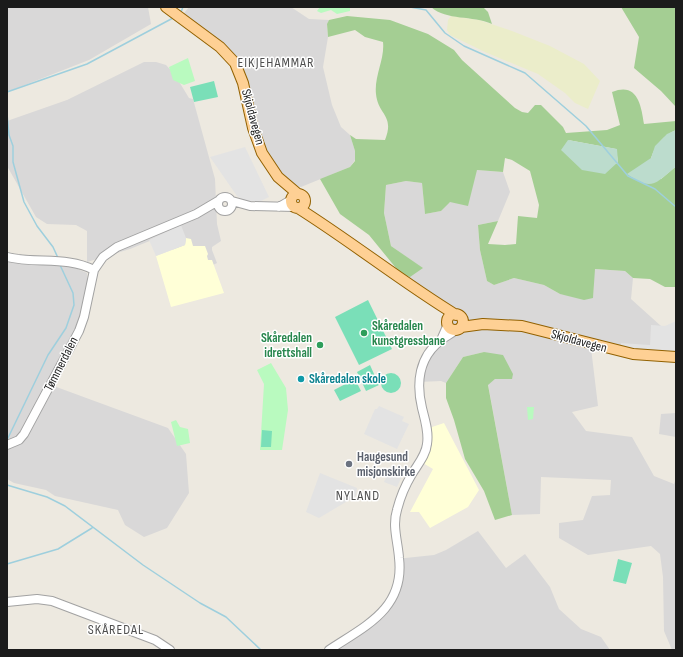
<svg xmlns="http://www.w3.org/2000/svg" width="683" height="657" font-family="'Sofia Sans Condensed',sans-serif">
<rect width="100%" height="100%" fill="#ede9e0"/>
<path fill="#d9d8d8" d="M7,7H148L151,24L89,60L7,92Z
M189,7H291L309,19L329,20L327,25L328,37L323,67L332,105L341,127L350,135L355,151V160L350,167L301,187L291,185L264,155L232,57L180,18Z
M144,62H156L166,65L175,75L189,98L193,99L215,179L217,224L221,241L212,247V250L217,263L183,280L173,254L172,244L152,240L130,249L87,262V231L76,225L47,224L36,217L7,166V121L67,100Z
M477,170L503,172L510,192L498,221L478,225L480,250L487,281L494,285L514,278L544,285L560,294L593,298L594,269L625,271L633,278L631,299L661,326L656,358L591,348L598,406L572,412L586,431L632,437L654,476L674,484L676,478V650H672L664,631L663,577L660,554L651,546L588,555L559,538V523L583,520L592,496L610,495L611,480L541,477L540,514L512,515L488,384L495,379L484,352L463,357L446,383L441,381L419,382L422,368L457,317L405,276L422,268L391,246L384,213L386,185L406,181L422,183L425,214L441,211Z
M7,257L70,266L87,273L89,300L51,385L168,428L186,454L189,493L167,528L144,537L125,525L118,510L55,496L46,490L14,483L7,479Z
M676,413V437L659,434L661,414Z
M478,531L506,568L525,554L550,587L559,609L581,629L601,637L610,650H330L377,616L398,582L396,559L434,555L446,550Z"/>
<path fill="#ffffd7" d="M186,238L191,239L193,246H205L208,254L207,256L208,260H212L224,293L171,307L156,256L185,245Z
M444,423L479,490L468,507L430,528L419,512H410L433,469L423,463L432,445L429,428Z"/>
<path fill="#ebedca" d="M451,16L479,20L512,31L550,46L584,64L600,81L588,109L575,103L565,93L538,74L485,52L450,35L447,30L448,20Z"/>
<path fill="#a4ce93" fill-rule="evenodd" d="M431,7H483L488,12L492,24C472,15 447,21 431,7Z
M621,7H676V107L661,91L634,68L639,37Z
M347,16L390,20L428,34L454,50L462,60L515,108L522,112L528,113L535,105H541L563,127L566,133L607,130L620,125L612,92C637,82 641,104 644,124L676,121V130C663,136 656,144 651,158L661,179L674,168H676V287H665L650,279L633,278L625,271L595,269L593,298L584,300L560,294L544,285L514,278L494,285L487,281L480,250L478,225L498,221L488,244L505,245L516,244L518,216L537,218L539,205L530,171L512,160L505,158L503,172L477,170L468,206L450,202L441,211L425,214L422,183L406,181L386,185L384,213L391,246L423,268L410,277L400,273L369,235L340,214L320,179L350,167L355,161V151L350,135L356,139L385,140C395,115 378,115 376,94C374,76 385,59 383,42L365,37L355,30L328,37L327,24L329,20ZM568,140L616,149L618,162L616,164Z
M484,352L503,355L513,374L512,379H495L488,385L512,515L495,520L484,491L465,459L454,420L446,398V383L463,357Z"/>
<path fill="#bcdccd" d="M676,130V168H674C654,186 650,190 627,174L651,158L655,146L667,134Z
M568,140L617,149L618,162L605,174L582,170L561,150Z"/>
<path fill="#b9fabf" d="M320,7H350V11L337,14L331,10L321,13L317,11Z
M188,58L195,81L184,85L173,80L169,67Z
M271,363L286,388L288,410L282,450H260L264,384L257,370Z
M527,407H534L533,419L528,420Z
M176,420L180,427L188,429L190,443L177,446L171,422Z"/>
<path fill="#7adfb8" d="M214,81L218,97L194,102L190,87Z
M368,300L392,349L359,365L335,317Z
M370,365L379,385L366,391L357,372Z
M381 383a10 10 0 1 1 20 0a10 10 0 1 1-20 0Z
M355,379L361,391L340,401L334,390Z
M262,430L272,431L271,447H261Z
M618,559L632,563L626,584L613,581Z"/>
<path fill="#e3e3e3" d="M245,147L269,197L261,201H245L237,196L210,157Z
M181,225L186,238L185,245L156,256L149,240Z
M676,321V353L621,348V343L650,345L651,325L665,326Z
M379,406L404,417L402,421L409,424L397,449L364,434L375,409H377Z
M391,466L404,472L397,487L384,482Z
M320,473L357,488L356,496L319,518L306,512Z"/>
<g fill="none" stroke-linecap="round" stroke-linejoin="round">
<path stroke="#9ecfdd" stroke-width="1.5" d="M410,7L426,10L445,33L464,46L525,73L586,126L628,176L655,189L676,207
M181,12L183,7
M7,92L87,64L173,18
M7,114L9,135L13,146V162L24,202L37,226L53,247L58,258
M7,440L48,355L66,328L74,305L73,293L60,265
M7,485L47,497L65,506L143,565L200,603L226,617L261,650
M7,564L58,549L92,528"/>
<defs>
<path id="minor" d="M218 204a7 7 0 1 1 14 0a7 7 0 1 1-14 0Z
M232,201L250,206L295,207
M279,207L291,200
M7,257C37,264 67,256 94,270
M441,340L448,324
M7,445L19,440L24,434L79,331L84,317L94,270L103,257L117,247L196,214L218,201
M7,602L37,599L52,601L155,640L170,650
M329,650C365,626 405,609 399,558C398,542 392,526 397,510C400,498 406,484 412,474C418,464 426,455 427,444C429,432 425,420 422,408C416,383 419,357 441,340C446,336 451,334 456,330"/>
<path id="major" d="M166,7L220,47L235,63L243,83L253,128L262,153L278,177L298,194
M291 201a7 7 0 1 1 14 0a7 7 0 1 1-14 0Z
M298,208C352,242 402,282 456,315
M447 322a8 8 0 1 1 16 0a8 8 0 1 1-16 0Z
M461,327L483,324L522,326L633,354L676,357"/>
</defs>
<use href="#minor" stroke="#a2a2a2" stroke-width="10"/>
<use href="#major" stroke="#926100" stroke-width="12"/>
<use href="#minor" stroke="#fff" stroke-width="8"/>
<use href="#major" stroke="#fed094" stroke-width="10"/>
</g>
<g fill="#2e9e5b" stroke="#fff" stroke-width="1.5">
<circle cx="364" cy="333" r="4"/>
<circle cx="320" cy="345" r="4"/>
</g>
<circle fill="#0f9aa8" stroke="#fff" stroke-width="1.5" cx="301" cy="379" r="4"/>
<circle fill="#6b7280" stroke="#fff" stroke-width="1.5" cx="349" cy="464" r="4"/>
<g text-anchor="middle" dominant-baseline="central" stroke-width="3" stroke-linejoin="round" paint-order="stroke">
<g font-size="13" fill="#1b1b1b" stroke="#fff">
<text transform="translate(253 117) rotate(75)">Skjoldavegen</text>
<text transform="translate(579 341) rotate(15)">Skjoldavegen</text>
<text transform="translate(61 364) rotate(-63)">Tømmerdalen</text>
</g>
<g font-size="13" font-weight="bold" fill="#27864d" stroke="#fff" text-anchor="start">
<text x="372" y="326">Skåredalen<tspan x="372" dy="15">kunstgressbane</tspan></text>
<text x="312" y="338" text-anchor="end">Skåredalen<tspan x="312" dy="15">idrettshall</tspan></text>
</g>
<g font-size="13" font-weight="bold" fill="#0d838f" stroke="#fff" text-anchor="start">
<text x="309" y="379">Skåredalen skole</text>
</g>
<g font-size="13" font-weight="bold" fill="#5b616d" stroke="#fff" text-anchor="start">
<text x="357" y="457">Haugesund<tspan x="357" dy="15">misjonskirke</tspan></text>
</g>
<g font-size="14" letter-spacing="1" fill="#4e4e4e" stroke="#fff">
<text x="276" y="62">EIKJEHAMMAR</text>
<text x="358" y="495">NYLAND</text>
<text x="116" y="629">SKÅREDAL</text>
</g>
</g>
<rect width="683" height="657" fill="none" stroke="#1b1b1b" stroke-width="16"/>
</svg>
